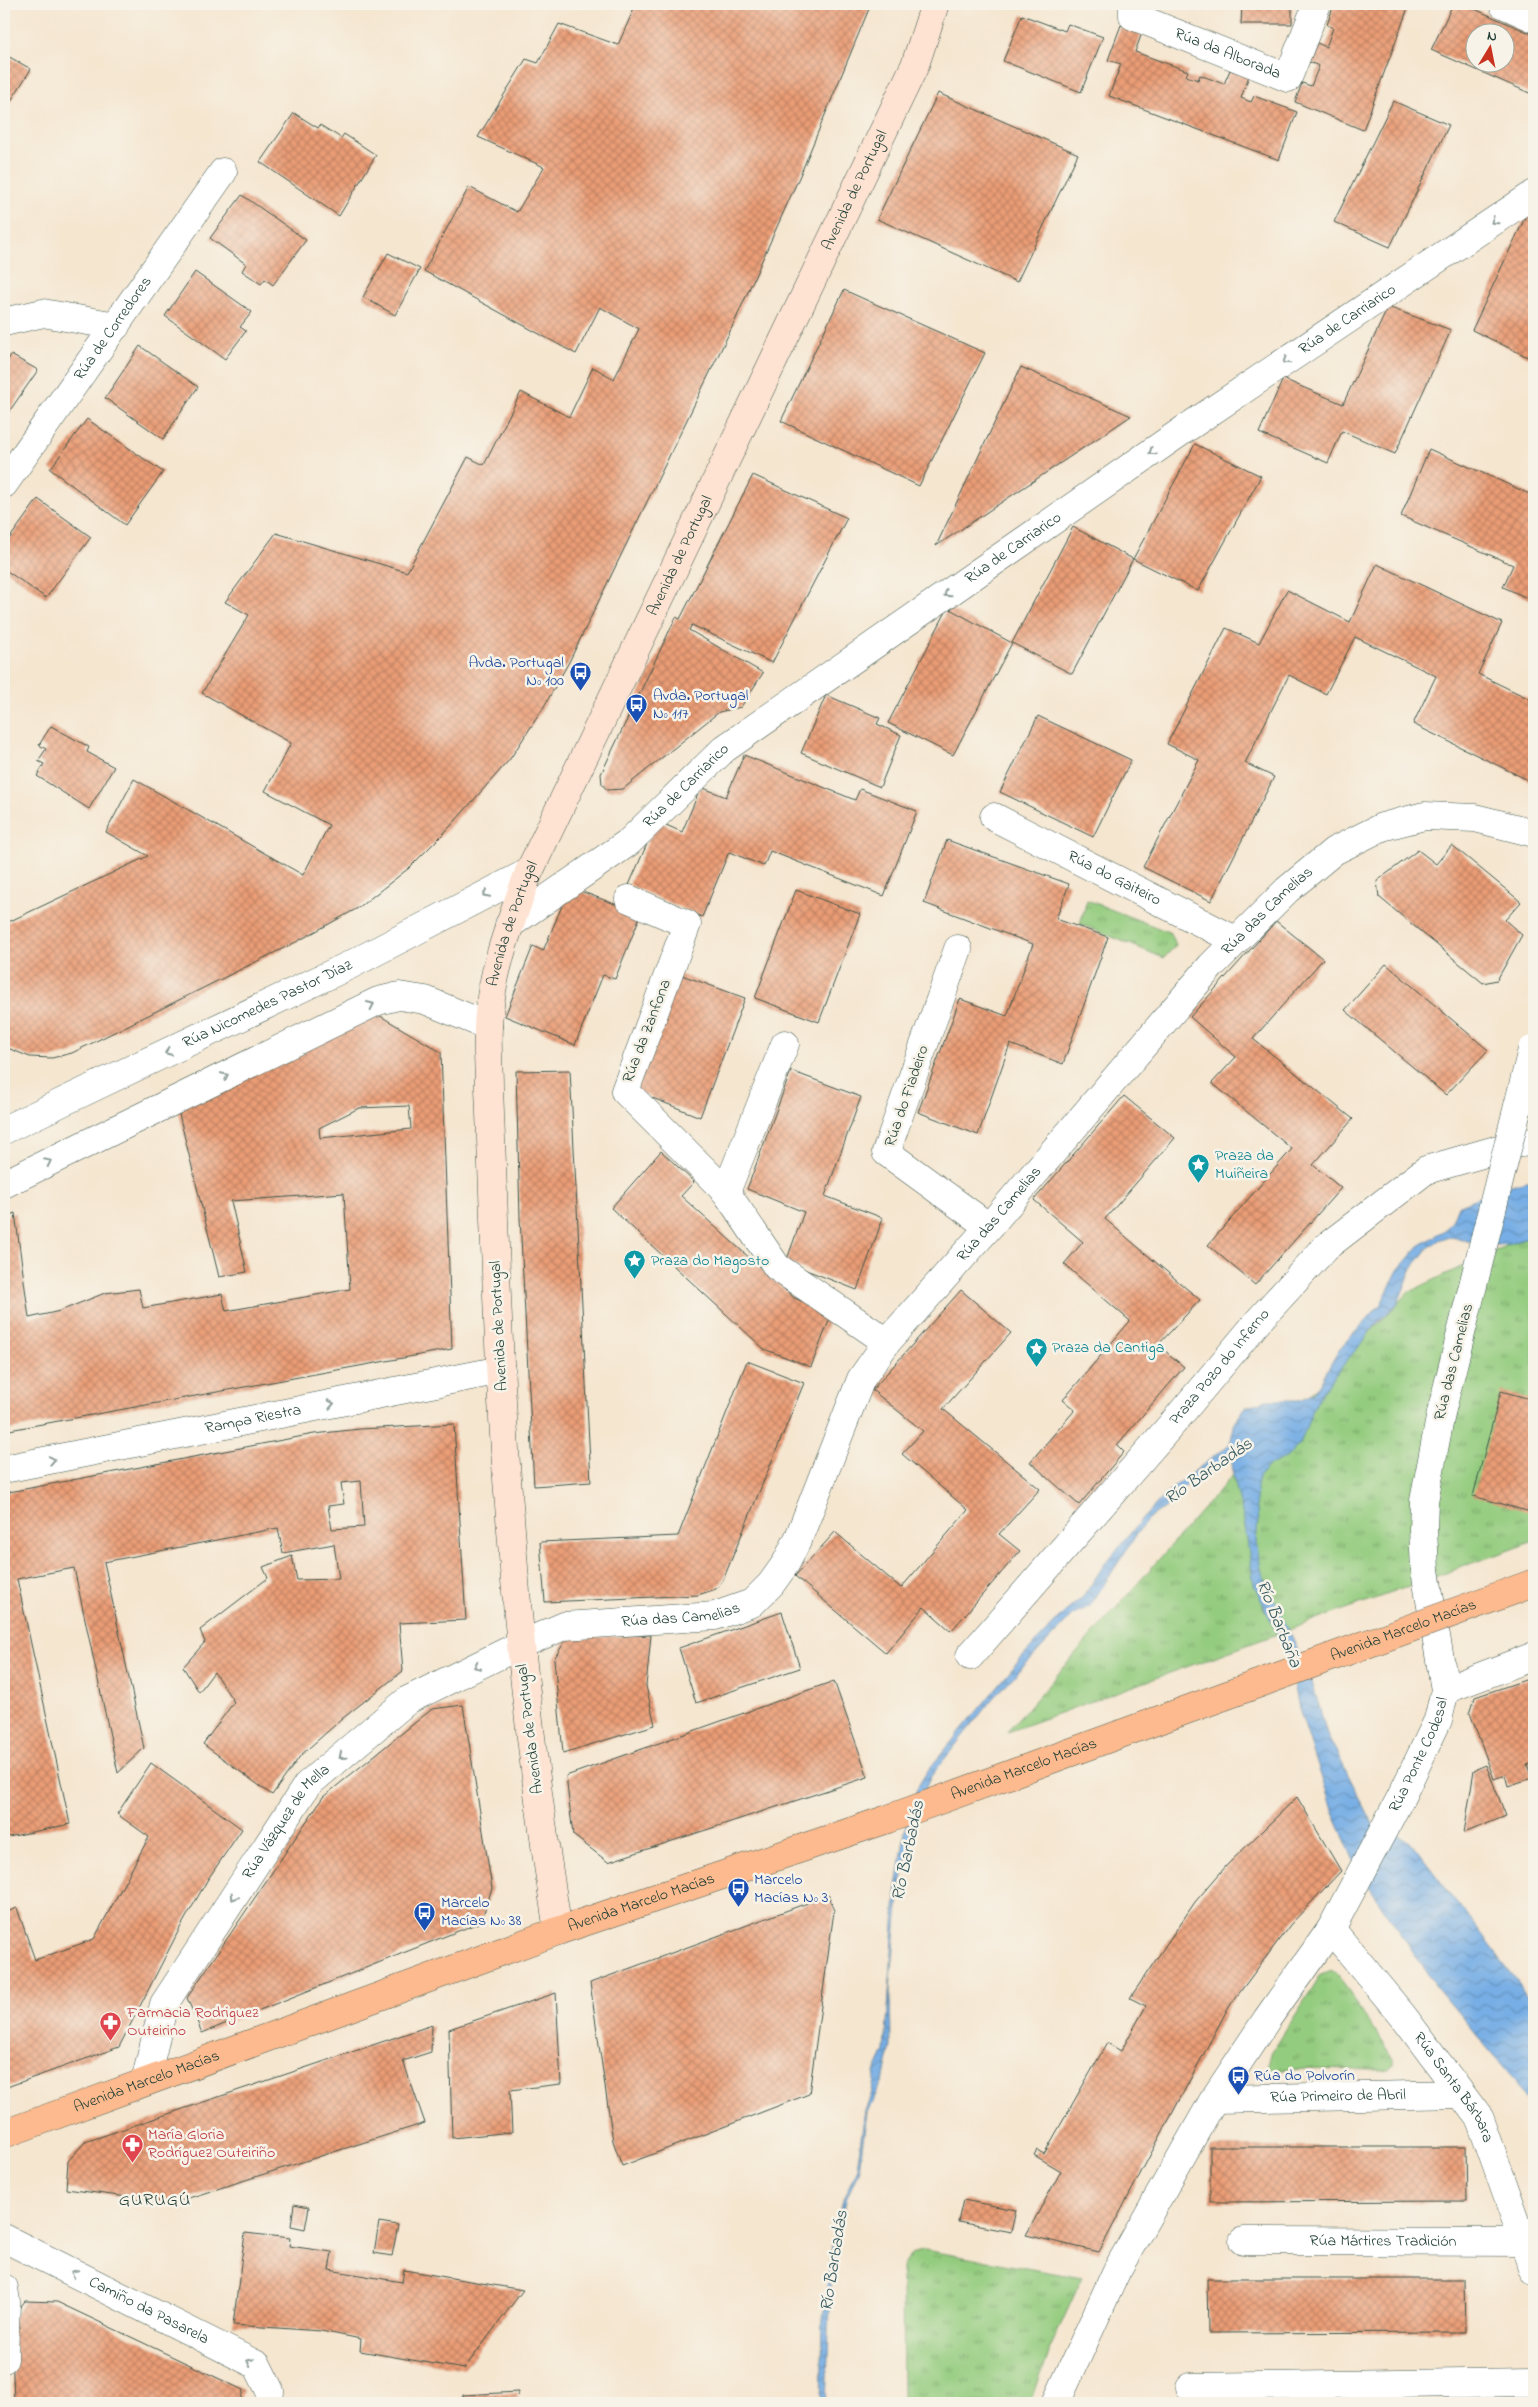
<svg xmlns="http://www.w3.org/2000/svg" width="1538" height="2407" font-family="'Indie Flower',sans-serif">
<defs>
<pattern id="park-tufts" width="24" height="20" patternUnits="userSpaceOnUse" patternTransform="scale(1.25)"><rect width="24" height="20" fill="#94cc7f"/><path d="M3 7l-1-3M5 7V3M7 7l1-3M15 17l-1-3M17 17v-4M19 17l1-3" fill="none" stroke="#78a769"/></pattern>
<pattern id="water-waves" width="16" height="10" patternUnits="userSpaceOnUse" patternTransform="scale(1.25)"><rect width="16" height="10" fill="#77aee5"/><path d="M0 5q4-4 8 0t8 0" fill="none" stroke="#618fba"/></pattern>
<pattern id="building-cross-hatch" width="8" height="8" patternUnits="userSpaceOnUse" patternTransform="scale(1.25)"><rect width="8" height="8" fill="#eb9d76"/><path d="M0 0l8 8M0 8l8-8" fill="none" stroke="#be8162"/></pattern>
</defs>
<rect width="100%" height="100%" fill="#f7f3e8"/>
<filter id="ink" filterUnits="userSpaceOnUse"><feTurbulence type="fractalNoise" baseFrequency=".02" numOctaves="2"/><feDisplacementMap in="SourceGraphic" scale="10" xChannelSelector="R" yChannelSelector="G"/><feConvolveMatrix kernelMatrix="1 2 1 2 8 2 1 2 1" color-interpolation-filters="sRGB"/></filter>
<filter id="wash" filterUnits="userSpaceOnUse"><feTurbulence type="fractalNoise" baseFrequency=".0096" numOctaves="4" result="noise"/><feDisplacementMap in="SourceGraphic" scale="20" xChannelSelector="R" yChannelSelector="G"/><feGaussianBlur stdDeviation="1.12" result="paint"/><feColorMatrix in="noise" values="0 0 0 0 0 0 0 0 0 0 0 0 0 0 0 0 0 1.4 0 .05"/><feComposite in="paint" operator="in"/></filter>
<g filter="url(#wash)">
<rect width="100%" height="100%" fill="#f5e6d0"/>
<path fill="url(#park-tufts)" stroke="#5a845a" d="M1087,900L1171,933L1176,945L1164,958L1080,924Z
M1534,1236V1541L1007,1732L1233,1475L1409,1292L1509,1244Z
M1331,1971L1339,1976L1390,2054L1393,2059V2065L1388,2069L1382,2070L1271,2069L1268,2065L1271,2054L1320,1976Z
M925,2250L1082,2278L1048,2353L1031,2403H903L902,2267C908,2255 912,2251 925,2250Z"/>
<path fill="url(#water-waves)" stroke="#4b768c" d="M1534,1179V1236L1509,1244L1497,1245H1478L1459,1238L1447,1237L1439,1240L1427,1249L1412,1268L1398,1303L1379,1321L1324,1389L1313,1409L1300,1444L1287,1457L1268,1466L1258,1477L1256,1499L1258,1523L1256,1542L1262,1573L1310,1675L1327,1734L1374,1825C1387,1831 1401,1833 1411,1843L1534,2003V2114L1514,2080L1439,1990L1358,1870L1334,1815L1299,1709L1290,1661L1254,1585L1244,1520L1233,1475L1232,1460L1182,1488L1165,1508L1151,1516L1140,1529L1090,1606L1072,1616L993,1698L931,1776L924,1791L900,1888L890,1989L891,2046L883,2081L867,2111L859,2170L846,2200L839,2236L831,2282L826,2403H821L823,2319L833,2239L843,2200L857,2168L865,2110L872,2092L875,2073L885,2051L896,1895L906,1824L917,1788L928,1770L1018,1662L1063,1614L1083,1597L1104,1565L1143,1518L1171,1489L1230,1444L1235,1422L1245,1408L1265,1400H1300L1314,1393L1339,1350L1381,1304L1398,1270L1419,1246L1445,1230L1452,1221L1458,1206L1504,1187Z"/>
<g id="blocks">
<path fill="url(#building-cross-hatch)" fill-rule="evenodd" d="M636,4H871L801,173L735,321L569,662L542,710L510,759L448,829L409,868L358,908L298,941L72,1053L52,1058L30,1057L5,1047L4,924L148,856L106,832L134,779L303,875L329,825L265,791L291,743L202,693L249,615L225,602L276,533L407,572L468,457L484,465L521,392L569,417L593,367L614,379L639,329L600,307L576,354L424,271L469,187L517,212L544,167L478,137L526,59L538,63L559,24L618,45Z
M1242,4H1292V24H1241Z
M1334,4L1342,7L1343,4H1398L1408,8L1363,130L1295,102L1302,83L1311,86L1319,66L1309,62L1317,43L1326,47L1333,28L1327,25Z
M1453,4H1463L1534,35V95L1431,50ZM1476,32H1506V62H1476Z
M1022,15L1065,31L1068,24L1103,37L1081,92L1003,61Z
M1121,25L1142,33L1135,52L1188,71L1186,76L1198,80L1200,75L1224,84L1230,70L1249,76L1241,98L1251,102L1254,96L1297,112L1279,160L1109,96L1121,64L1108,60Z
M4,54L31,69L4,112Z
M938,93L1078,154L1017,282L877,219Z
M1393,101L1449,125L1390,247L1334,222Z
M294,113L318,128L320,125L341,138L344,134L376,155L339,216L260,162Z
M242,195L306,240L273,285L265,279L261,284L242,271L246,264L210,238Z
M1529,209L1534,211V360L1472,330Z
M388,253L420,269L395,315L363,297Z
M195,272L252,312L240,327L246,331L225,359L165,316Z
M844,290L985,353L919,486L781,421Z
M1388,307L1451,330L1395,454L1342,431L1328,463L1259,433L1283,379L1343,404Z
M140,346L198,387L163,439L105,398Z
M11,355L38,370L4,419V366Z
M1021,367L1131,416L936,546Z
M87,419L163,472L125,525L50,469Z
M1195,444L1261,476L1198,591L1133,559Z
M1429,449L1534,496V601L1503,587L1513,565L1401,516Z
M753,475L847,518L772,663L692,625L689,630L763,673L741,707L719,712L623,789L607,790L602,784L601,774L676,617L680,619Z
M38,499L91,537L46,598L4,569V546Z
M1073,527L1133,559L1072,674L1012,643Z
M1377,564L1502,623L1478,674L1534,701V783L1413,724L1436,676L1355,637L1326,694L1289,675L1245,763L1274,777L1211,901L1143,867L1199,760L1167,744L1226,628L1259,643L1287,590L1350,622Z
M948,608L1012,643L953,755L888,723Z
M826,695L880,718L877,724L901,735L880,787L801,753Z
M1038,716L1131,760L1093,837L1000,792Z
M51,726L89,747L87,752L114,767L89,809L37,776L44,764L38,761L46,749L39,745Z
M744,755L855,800L860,789L917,811L884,896L770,851L764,866L729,852L702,917L629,885L657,821L682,832L701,787L726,797Z
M947,840L1069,884L1056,919L1108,937L1063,1064L1010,1044L978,1135L918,1112L960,999L1007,1016L1033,944L924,903Z
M1452,845L1521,902L1505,920L1522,935L1497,980L1483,983L1379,897L1377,881L1418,850L1436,864Z
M570,887L641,914L615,979L603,975L575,1045L505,1016L533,946L543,951Z
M796,890L860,914L819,1022L755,998Z
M1276,921L1323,959L1253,1039L1353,1119L1313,1165L1341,1188L1255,1285L1208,1245L1292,1149L1212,1083L1236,1057L1190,1017Z
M1386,964L1488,1050L1446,1095L1345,1010Z
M679,974L745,998L700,1117L635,1091Z
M377,1014L441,1052L452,1349L4,1431V1217L15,1213L29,1318L60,1311L105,1293L139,1289L143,1308L222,1294L226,1311L350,1289L344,1193L231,1201L247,1272L219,1277L177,1106ZM409,1106L411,1129L320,1138L319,1128L359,1108Z
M570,1070L591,1482L534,1486L520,1218L516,1071Z
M791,1071L861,1097L825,1196L883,1218L857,1290L786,1262L804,1212L747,1189Z
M1124,1096L1175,1138L1105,1219L1200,1300L1158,1345L1184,1367L1117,1445L1124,1452L1079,1505L1030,1462L1075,1410L1063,1400L1130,1321L1064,1264L1083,1242L1034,1200Z
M661,1151L694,1182L681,1196L794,1298L832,1313L811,1367L764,1349L611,1208Z
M961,1290L1011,1333L943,1409L1040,1489L999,1534L1020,1551L951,1631L924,1607L886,1653L795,1576L835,1532L901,1588L968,1510L902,1454L923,1431L872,1390Z
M747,1361L804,1383L723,1580L716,1589L698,1595L545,1602L540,1542L678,1536Z
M1501,1391L1534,1400V1513L1473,1496Z
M454,1424L466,1620L399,1623L403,1671L343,1718L301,1755L272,1795L203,1744L234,1702L214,1672L199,1692L183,1667L205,1642L200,1630L268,1578L263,1567L292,1556L297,1580L339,1579L334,1544L283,1553L278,1528L104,1562L144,1748L118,1773L74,1568L17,1579L70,1824L4,1838V1493L314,1434L360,1429ZM361,1481L364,1527L332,1529L328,1506L344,1504L341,1483Z
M782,1612L800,1668L696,1703L679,1648Z
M651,1635L646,1686L655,1725L563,1753L554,1659L567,1638Z
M1534,1677V1763L1527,1765L1532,1778L1508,1786L1505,1775L1494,1779L1470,1713L1475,1697Z
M834,1681L868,1777L608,1862L573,1835L566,1776Z
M463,1705L492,1888L481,1922L202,2033L187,1998L323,1797L432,1709Z
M151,1763L242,1829L208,1879L180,1928L119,2047L4,2088V1913L17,1908L35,1960L94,1939L149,1837L117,1814Z
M1486,1765L1506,1816L1464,1833L1474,1770Z
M1297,1797L1341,1871L1290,1925L1228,2008L1099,2252L1026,2235L1061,2171L1034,2155L1037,2150L1044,2154L1107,2043L1121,2051L1146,2006L1130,1998L1195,1902L1227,1865Z
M829,1895L834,1911L809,2094L622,2166L613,2141L590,1983Z
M556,1993L561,2084L510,2090L512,2132L452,2138L449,2029Z
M432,2025L431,2052L403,2061L425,2123L173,2203L66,2189L68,2161L85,2142Z
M1210,2147H1466L1467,2201L1210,2202Z
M963,2200L1016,2210L1011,2232L958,2222Z
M294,2204L309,2207L305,2229L291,2226Z
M379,2222L398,2225L392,2256L374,2253Z
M245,2233L290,2238L289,2246L332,2252L329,2270L402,2282L404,2270L523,2290L464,2369L360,2351L361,2339L321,2331L233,2325Z
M1207,2279H1464L1465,2332L1208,2333Z
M25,2301L57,2302L243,2390L240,2403H14L11,2319Z
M518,2392L517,2403H462L463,2395Z"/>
</g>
</g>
<g filter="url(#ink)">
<use href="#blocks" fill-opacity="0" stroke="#3f564b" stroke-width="1"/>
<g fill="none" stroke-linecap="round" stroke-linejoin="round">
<defs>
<g id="street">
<path id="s1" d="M1133,4V16L1288,78L1317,4"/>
<path d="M1503,4L1534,18"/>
<path d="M4,322L43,313L116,326"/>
<path id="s2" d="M4,484L223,172"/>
<path id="s3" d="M994,817L1235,940"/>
<path d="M629,899L687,924L625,1091L726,1192L777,1267L887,1342"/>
<path id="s4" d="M509,925L629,842L724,749L1185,429L1534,194"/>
<path d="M958,949L886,1152L989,1227"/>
<path id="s5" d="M4,1130L352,964L529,872"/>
<path d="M4,1184L378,1001L399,996L425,1000L488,1026"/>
<path d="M726,1192L785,1044"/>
<path id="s6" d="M4,1469L501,1370"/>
<path id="s7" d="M970,1656L1173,1423L1260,1319L1326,1247L1426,1170L1520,1143L1534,1142"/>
<path d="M1445,1690L1534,1656"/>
<path id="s8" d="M1331,1929L1403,2016L1480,2119L1534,2271"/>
<path id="s9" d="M145,2082L164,2004L307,1785L408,1700L520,1645L564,1626L715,1616L752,1603L771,1584L786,1563L799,1537L861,1379L887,1342L989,1227L1211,966L1287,890L1334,851L1382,827L1424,816L1475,818L1534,833"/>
<path id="s10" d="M1214,2099L1461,2094"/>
<path id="s11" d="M4,2238L257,2365L270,2391L269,2403"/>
<path id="s12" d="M1243,2241L1524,2242"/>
<path d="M4,2288L6,2302L4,2359"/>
<path d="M1190,2387L1534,2382"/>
<path id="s13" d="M1056,2403L1117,2270L1214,2099L1267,2019L1331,1929L1401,1797L1438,1720L1445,1690L1425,1570L1423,1529L1424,1501L1441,1413"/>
</g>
<g id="secondary">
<path id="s14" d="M558,1931C536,1794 520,1656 510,1517C498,1374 495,1231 489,1088C489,1068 487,1047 488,1027C490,973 511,921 529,872L915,65L935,4"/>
</g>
<g id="primary">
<path id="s15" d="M4,2134L558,1931L885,1820"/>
</g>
</defs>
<use href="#street" stroke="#3f564b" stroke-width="29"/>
<use href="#secondary" stroke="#3f564b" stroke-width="29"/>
<use href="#primary" stroke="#3f564b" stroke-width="29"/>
<use href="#street" stroke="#fff" stroke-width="28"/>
<use href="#secondary" stroke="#fee3d2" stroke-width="28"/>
<use href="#primary" stroke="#fcba8e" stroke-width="28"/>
<defs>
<path id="street-bridge" d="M1441,1413L1532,1050"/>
<g id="primary-bridge">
<path id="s16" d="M885,1820L1534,1583"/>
</g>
</defs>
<use href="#street-bridge" stroke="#3f564b" stroke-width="29" stroke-linecap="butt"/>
<use href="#primary-bridge" stroke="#3f564b" stroke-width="29" stroke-linecap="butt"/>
<use href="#street-bridge" stroke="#fff" stroke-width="28"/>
<use href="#primary-bridge" stroke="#fcba8e" stroke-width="28"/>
</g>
<defs><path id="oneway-chevron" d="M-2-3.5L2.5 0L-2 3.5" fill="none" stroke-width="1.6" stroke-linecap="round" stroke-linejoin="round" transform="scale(1.25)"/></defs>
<g stroke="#8f9e9a">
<use href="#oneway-chevron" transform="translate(1494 221) rotate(146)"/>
<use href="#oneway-chevron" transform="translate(1286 361) rotate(146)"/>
<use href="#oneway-chevron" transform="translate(1152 452) rotate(145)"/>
<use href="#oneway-chevron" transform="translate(947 594) rotate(145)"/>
<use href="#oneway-chevron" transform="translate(486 894) rotate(153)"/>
<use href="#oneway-chevron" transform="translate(371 1005) rotate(-25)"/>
<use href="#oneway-chevron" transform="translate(168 1052) rotate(155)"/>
<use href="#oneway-chevron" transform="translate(225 1076) rotate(-26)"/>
<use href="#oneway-chevron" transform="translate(48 1162) rotate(-26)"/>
<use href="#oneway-chevron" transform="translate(331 1404) rotate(-11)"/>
<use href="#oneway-chevron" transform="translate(52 1460) rotate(-11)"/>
<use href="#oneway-chevron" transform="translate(477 1666) rotate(154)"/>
<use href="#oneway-chevron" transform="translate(342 1756) rotate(140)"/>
<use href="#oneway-chevron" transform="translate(234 1897) rotate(123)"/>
<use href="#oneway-chevron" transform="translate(74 2273) rotate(-153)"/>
<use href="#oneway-chevron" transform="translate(250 2362) rotate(-153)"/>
</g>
</g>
<defs>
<symbol id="bus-pin" viewBox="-11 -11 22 30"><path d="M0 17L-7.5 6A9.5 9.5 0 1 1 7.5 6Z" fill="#1a4fb4" stroke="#f7f3e8"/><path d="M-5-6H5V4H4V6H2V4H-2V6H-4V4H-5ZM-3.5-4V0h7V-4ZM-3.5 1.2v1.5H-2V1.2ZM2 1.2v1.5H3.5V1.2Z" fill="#fff"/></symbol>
<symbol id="sight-pin" viewBox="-11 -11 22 30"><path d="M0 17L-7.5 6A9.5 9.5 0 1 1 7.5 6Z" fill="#0f9aa8" stroke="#f7f3e8"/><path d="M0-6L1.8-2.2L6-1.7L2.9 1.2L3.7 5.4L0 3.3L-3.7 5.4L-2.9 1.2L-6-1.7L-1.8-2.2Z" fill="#fff"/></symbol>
<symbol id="pharmacy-pin" viewBox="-11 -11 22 30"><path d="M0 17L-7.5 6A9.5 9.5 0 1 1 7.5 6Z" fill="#e0444e" stroke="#f7f3e8"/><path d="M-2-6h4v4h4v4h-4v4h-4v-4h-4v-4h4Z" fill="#fff"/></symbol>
</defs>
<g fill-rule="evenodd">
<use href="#bus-pin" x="568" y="660" width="25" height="34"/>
<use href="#bus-pin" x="624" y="692" width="25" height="34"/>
<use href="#sight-pin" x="1186" y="1152" width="25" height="34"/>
<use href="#sight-pin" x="622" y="1248" width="25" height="34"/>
<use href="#sight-pin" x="1024" y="1336" width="25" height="34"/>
<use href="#bus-pin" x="726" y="1876" width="25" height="34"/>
<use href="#bus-pin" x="412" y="1900" width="25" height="34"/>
<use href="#pharmacy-pin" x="98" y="2010" width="25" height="34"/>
<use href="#bus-pin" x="1226" y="2064" width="25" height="34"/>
<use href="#pharmacy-pin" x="120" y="2132" width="25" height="34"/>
</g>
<g text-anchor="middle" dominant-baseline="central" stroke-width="5" stroke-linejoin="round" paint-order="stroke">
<g font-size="16" fill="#1f3d34" stroke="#f7f3e8">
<text stroke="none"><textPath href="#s1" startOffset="114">Rúa da Alborada</textPath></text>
<text stroke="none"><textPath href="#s14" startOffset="1824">Avenida de Portugal</textPath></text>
<text stroke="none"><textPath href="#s4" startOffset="1036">Rúa de Carriarico</textPath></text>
<text stroke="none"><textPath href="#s2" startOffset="190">Rúa de Corredores</textPath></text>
<text stroke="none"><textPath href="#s4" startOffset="631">Rúa de Carriarico</textPath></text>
<text stroke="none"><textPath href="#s14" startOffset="1419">Avenida de Portugal</textPath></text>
<text stroke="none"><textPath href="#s4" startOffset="226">Rúa de Carriarico</textPath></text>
<text stroke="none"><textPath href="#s3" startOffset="135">Rúa do Gaiteiro</textPath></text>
<text stroke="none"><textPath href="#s9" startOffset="1709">Rúa das Camelias</textPath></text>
<text stroke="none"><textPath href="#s14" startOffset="1014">Avenida de Portugal</textPath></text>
<text stroke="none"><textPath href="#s5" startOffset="292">Rúa Nicomedes Pastor Díaz</textPath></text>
<text transform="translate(647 1031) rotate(-69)">Rúa da Zanfona</text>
<text transform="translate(907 1096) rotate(-71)">Rúa do Fiadeiro</text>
<text stroke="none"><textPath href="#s9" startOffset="1304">Rúa das Camelias</textPath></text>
<text transform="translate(499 1326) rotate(-93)">Avenida de Portugal</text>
<text transform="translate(1454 1362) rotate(-76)">Rúa das Camelias</text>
<text stroke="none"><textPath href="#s7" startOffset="382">Praza Pozo do Inferno</textPath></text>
<text stroke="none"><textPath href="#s6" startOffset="254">Rampa Riestra</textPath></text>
<text stroke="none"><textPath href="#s9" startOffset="764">Rúa das Camelias</textPath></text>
<text stroke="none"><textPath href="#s16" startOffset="552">Avenida Marcelo Macías</textPath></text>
<text transform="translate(530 1729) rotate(-97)">Avenida de Portugal</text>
<text stroke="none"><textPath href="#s13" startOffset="745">Rúa Ponte Codesal</textPath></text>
<text stroke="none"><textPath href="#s16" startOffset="148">Avenida Marcelo Macías</textPath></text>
<text stroke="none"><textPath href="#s9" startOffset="300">Rúa Vázquez de Mella</textPath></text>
<text stroke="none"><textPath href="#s15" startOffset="678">Avenida Marcelo Macías</textPath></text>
<text stroke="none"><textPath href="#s15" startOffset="152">Avenida Marcelo Macías</textPath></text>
<text stroke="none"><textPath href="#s8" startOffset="201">Rúa Santa Bárbara</textPath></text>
<text stroke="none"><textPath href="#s10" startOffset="124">Rúa Primeiro de Abril</textPath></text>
<text stroke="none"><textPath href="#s12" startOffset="140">Rúa Mártires Tradición</textPath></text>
<text stroke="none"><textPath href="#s11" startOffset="162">Camiño da Pasarela</textPath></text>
</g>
<g font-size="16" fill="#164399" stroke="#f7f3e8" text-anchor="start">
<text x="564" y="663" text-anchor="end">Avda. Portugal<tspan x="564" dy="18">Nº 100</tspan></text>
<text x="653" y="696">Avda. Portugal<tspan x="653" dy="18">Nº 117</tspan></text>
<text x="754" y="1880">Marcelo<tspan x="754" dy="18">Macías Nº 3</tspan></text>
<text x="441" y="1903">Marcelo<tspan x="441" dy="18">Macías Nº 38</tspan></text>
<text x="1254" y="2076">Rúa do Polvorín</text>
</g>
<g font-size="16" fill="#0d838f" stroke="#f7f3e8" text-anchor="start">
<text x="1215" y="1156">Praza da<tspan x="1215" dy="18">Muiñeira</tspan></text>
<text x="651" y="1261">Praza do Magosto</text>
<text x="1052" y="1348">Praza da Cantiga</text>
</g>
<g font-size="16" fill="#be3a42" stroke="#f7f3e8" text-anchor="start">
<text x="127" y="2013">Farmacia Rodriguez<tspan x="127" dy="18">Outeirino</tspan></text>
<text x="148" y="2135">María Gloria<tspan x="148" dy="18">Rodríguez Outeiriño</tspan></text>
</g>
<g font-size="18" font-style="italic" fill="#355960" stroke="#f7f3e8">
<text transform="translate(1209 1472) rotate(-35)">Río Barbadás</text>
<text transform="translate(1278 1624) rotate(68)">Río Barbaña</text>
<text transform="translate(909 1851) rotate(-78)">Río Barbadás</text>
<text transform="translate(835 2261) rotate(-81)">Río Barbadás</text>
</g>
<g font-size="18" letter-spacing="1" fill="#1f3d34" stroke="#f7f3e8">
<text x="155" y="2201">GURUGÚ</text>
</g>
</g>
<rect width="1538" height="2407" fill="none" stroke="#f7f3e8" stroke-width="20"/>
<g transform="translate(1490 48) rotate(10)"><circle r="24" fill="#f7f3e8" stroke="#a1aaa0"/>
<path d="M0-4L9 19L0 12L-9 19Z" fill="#c8321e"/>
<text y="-8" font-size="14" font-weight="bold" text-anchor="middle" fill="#1f3d34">N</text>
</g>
</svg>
